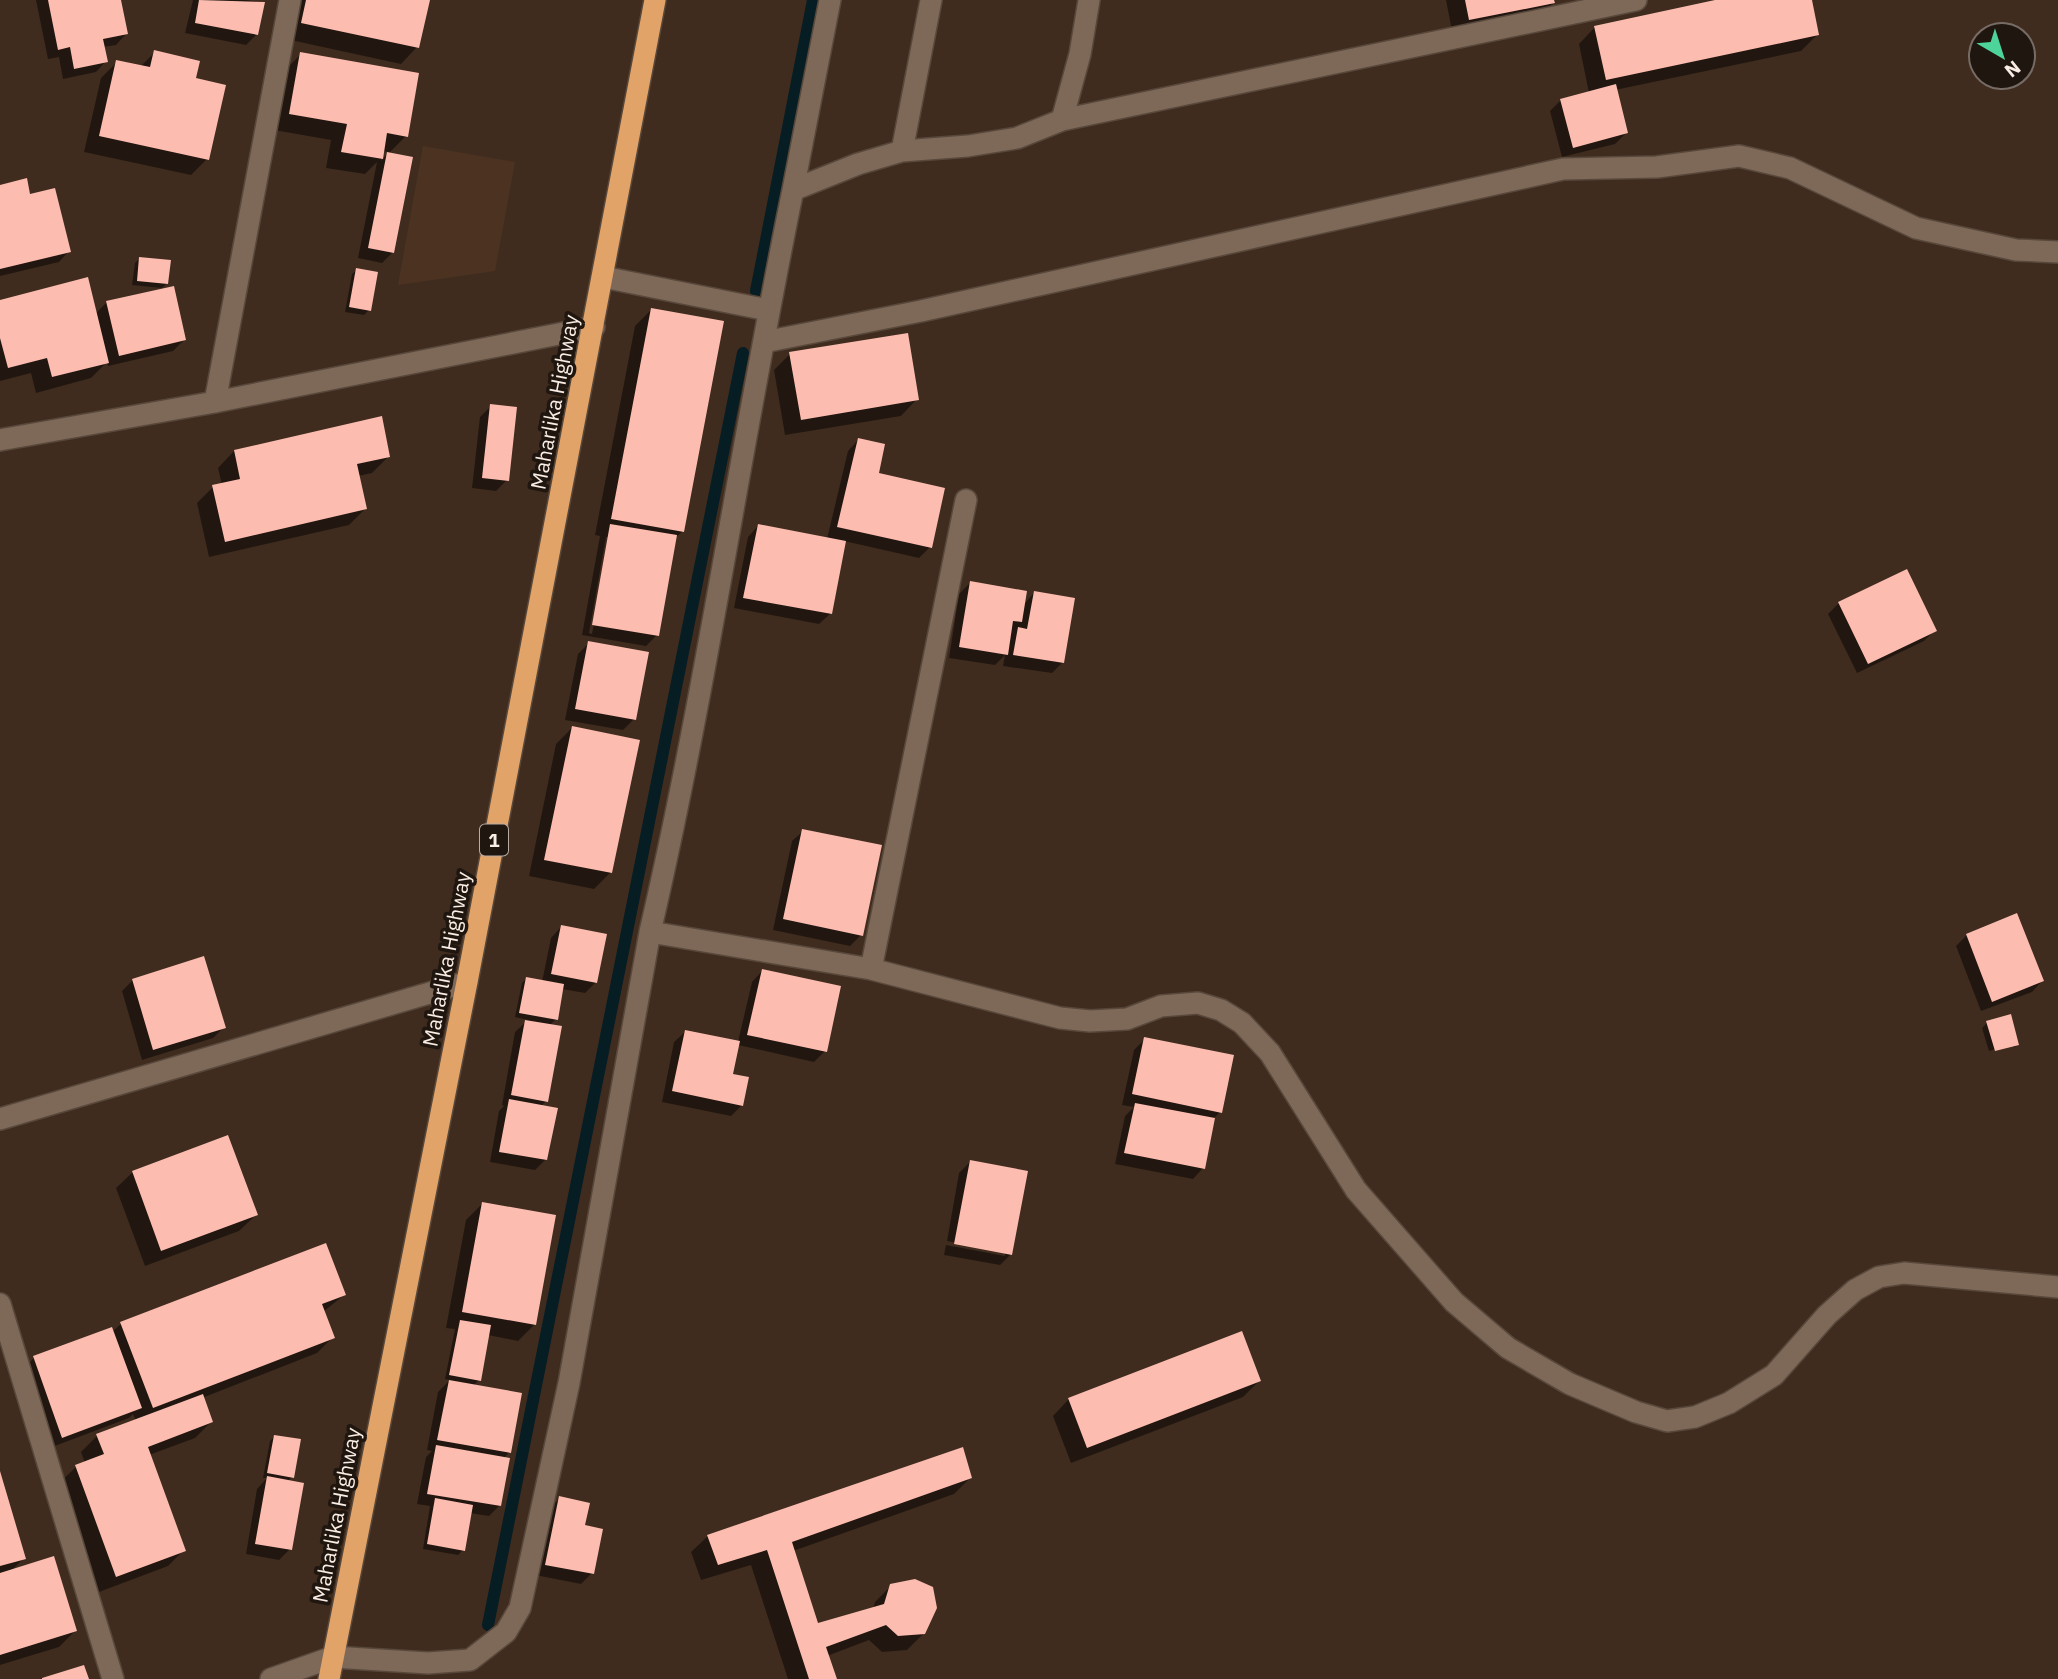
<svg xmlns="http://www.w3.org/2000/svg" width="2058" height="1679" font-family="'IBM Plex Sans',sans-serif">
<rect width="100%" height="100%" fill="#3f2c1e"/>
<path fill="#4c3321" d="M423,146L515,162L495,271L398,285Z"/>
<path fill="#0007" fill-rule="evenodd" d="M36,0H119L126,34L116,45L103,47L106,61L96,72L63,79L59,57L48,59Z
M193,0H246L263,3L257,34L246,45L185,33Z
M295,0H428L417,47L401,64L286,39Z
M1446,0H1552L1553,3L1537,19L1453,36Z
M1724,0H1810L1817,35L1801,51L1615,90L1626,133L1615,144L1562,157L1550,111L1561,100L1589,93L1579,44L1595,27Z
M155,52L194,80L207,159L191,175L84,152L101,78L117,62L140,67Z
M301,54L406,136L388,154L393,252L382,263L358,258L377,162L365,174L326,168L331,140L274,130L285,70ZM382,151L389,152L381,161Z
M0,187L29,196L69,251L59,262L0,276Z
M140,258L167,283L162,288L132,285L135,263Z
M357,270L369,310L364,315L345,312L352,274Z
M0,302L95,314L107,302L184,340L173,351L108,366L107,362L91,378L36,393L31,373L0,381Z
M652,309L682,532L674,539L657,635L646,646L582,635L600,536L595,535L635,326ZM606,537H609L592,634L589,633Z
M790,354L917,399L901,416L785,435L774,370Z
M491,406L507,480L496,491L472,488L480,417Z
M858,440L877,475L930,547L919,558L844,541L830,614L819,624L734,608L748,537L758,526L827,539L848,451Z
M234,451L389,456L372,473L358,476L365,509L349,525L209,557L197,503L213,487L222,485L218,468Z
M970,583L1024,604L1034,593L1062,663L1052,673L1003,666L1005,655L995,665L949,658L959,594Z
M1839,603L1935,630L1924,641L1857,673L1828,614Z
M589,643L634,719L623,730L565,720L578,654Z
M572,728L611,872L594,889L529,876L556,744Z
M803,831L861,935L850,946L773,930L792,841Z
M561,927L596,982L585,993L562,989L556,1019L549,1026L546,1101L541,1106L546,1159L535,1170L490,1162L499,1111L504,1106L502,1105L515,1032L528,1020L515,1017L522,983L527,978L542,982L551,938Z
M1967,935L2042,981L2032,992L1981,1011L1956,946Z
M762,971L825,1051L814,1062L738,1045L731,1076L742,1105L731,1116L662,1102L674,1042L685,1032L738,1042L752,982Z
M133,980L224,1027L213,1038L142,1060L122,991Z
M1987,1023L2017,1044L2014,1048V1044L1989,1051L1982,1028Z
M1145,1039L1220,1112L1213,1119L1203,1168L1193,1179L1115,1164L1125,1116L1134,1107L1122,1105L1134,1050Z
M970,1162L1011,1254L1000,1265L944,1255L946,1245L1005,1256V1252L947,1241L959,1173Z
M133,1172L256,1215L239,1231L145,1266L116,1188Z
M482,1204L535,1324L518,1341L488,1335L479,1380L473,1386L509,1452L504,1458L500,1505L489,1516L469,1513L463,1550L458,1555L423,1549L430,1506L417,1504L426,1457L432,1451L427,1450L438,1392L450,1380L445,1379L455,1329L446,1328L466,1220Z
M344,1295L323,1312L333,1337L317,1353L202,1398L211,1422L195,1438L149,1455L184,1550L168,1566L99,1592L59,1483L76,1467L85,1463L81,1452L97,1436L136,1421L133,1414L129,1418L52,1447L23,1369L34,1358L112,1332L121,1324Z
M1259,1381L1243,1397L1071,1463L1053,1416L1069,1399Z
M275,1436L292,1477L287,1482L290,1549L279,1560L246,1554L257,1489L267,1478H263L270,1441Z
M0,1475L24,1558L11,1571L75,1631L59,1647L0,1665Z
M970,1478L954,1494L793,1551L817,1625L873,1609L875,1602L891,1586L924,1633L907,1650L882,1652L869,1640L827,1656L835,1679H788L751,1565L701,1580L691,1552L708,1536Z
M560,1498L583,1527L592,1573L581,1584L535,1575L549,1509Z"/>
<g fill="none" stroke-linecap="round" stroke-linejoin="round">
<path stroke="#071d24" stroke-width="12" d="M756,291L813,0
M488,1625L743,353"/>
</g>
<path fill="#fdbcb0" d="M48,0H121L128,34L103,39L108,62L74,69L70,47L58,50Z
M199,0L265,2L258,35L195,23Z
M306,0H430L419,48L301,23Z
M1465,0H1554L1555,3L1469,20Z
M1715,0H1812L1819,35L1606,80L1594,26Z
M154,50L200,61L196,78L226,85L209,160L99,136L116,60L150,67Z
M300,52L419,73L408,137L387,133L383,159L341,152L347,124L289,114Z
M1616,84L1628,133L1573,148L1560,99Z
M387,152L413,157L394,253L368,248Z
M27,178L30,194L55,188L71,252L0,269V185Z
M139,257L171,260L168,284L137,281Z
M356,268L378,272L371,311L349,307Z
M88,277L109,363L52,377L47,358L8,368L0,338V300Z
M174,286L186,340L119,356L106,301Z
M651,308L724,321L684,532L611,519Z
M908,333L919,400L801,420L789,352Z
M490,404L517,407L509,481L482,478Z
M382,416L390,457L357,464L367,509L225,542L212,485L240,479L234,450Z
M858,438L885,444L879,473L945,488L932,548L837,527Z
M610,524L677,535L659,636L592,625Z
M758,524L846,541L832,614L743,598Z
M1907,569L1937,631L1868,664L1838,602Z
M970,581L1027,591L1022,622L1013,621L1008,655L959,647Z
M1034,591L1075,598L1064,663L1013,655L1018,627L1027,629Z
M588,641L649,652L636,720L575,709Z
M572,726L640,740L612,873L544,860Z
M802,829L882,845L863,936L783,919Z
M2017,913L2044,981L1992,1002L1966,934Z
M561,925L607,934L597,983L551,974Z
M204,956L226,1028L153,1050L132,979Z
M762,969L841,986L827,1052L747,1035Z
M526,977L564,984L558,1020L519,1013Z
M2011,1014L2019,1045L1995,1051L1986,1021Z
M525,1020L562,1026L548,1102L511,1095Z
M685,1030L740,1041L733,1074L749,1077L743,1106L672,1091Z
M1144,1037L1234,1055L1222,1113L1132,1094Z
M509,1099L558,1108L547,1160L499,1152Z
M1135,1103L1215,1118L1205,1169L1124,1153Z
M228,1135L258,1215L161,1251L132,1171Z
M970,1160L1028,1171L1012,1255L954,1244Z
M482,1202L556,1215L536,1325L462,1312Z
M326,1243L346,1295L322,1304L335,1338L153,1408L120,1322Z
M460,1320L491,1325L481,1381L449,1375Z
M112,1327L142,1408L62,1438L33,1356Z
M1242,1331L1261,1381L1087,1448L1068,1398Z
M449,1380L522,1393L511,1453L437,1440Z
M203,1394L213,1422L148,1447L186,1551L116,1577L75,1465L104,1454L96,1434Z
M274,1435L301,1439L294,1478L267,1473Z
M436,1445L510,1458L501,1506L427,1494Z
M963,1447L972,1478L792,1542L818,1623L884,1604L890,1584L915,1579L933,1587L937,1608L925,1634L898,1636L886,1625L826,1647L837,1679H809L767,1550L718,1565L707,1535Z
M0,1471L26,1559L0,1566Z
M267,1476L304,1483L292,1550L255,1544Z
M559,1496L590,1503L585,1525L603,1529L594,1574L545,1565Z
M435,1498L473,1505L465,1551L427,1544Z
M54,1556L77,1631L0,1655V1573Z
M84,1665L89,1679H42V1678Z"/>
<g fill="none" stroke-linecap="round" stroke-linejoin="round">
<defs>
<path id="street" d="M1089,0L1080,54L1062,120L1017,138L968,146L902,151L858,164L793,190C742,437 707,687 650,932L871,969L1060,1018L1090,1021L1127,1019L1161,1006L1198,1003L1221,1010L1242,1023L1270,1053L1356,1190L1454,1302L1508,1348L1570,1384L1636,1412L1667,1421L1695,1417L1729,1403L1774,1375L1827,1315L1855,1290L1879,1277L1904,1273L2058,1287
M1062,120L1636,0
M902,151L931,0
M793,190L830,0
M603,277L768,310
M764,342L921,311L1563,169L1657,167L1739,156L1790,168L1916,228L2016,250L2058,252
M215,402L290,0
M0,440L215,402L594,327
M871,969L966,500
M0,1119L467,982
M0,1304L113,1679
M271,1679L333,1657L428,1663L470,1660L506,1632L520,1608L569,1383L650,932"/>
<path id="highway" d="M329,1679L467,982L655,0"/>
</defs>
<use href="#street" stroke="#58483b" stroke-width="24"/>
<use href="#highway" stroke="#58483b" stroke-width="24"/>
<use href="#street" stroke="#7e6858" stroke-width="21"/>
<use href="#highway" stroke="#e2a368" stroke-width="21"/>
</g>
<g text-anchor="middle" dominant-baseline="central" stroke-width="7" stroke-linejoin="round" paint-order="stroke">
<rect fill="#1f1610" stroke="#b8aca4" stroke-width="2" x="480" y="824.5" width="28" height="31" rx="5"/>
<g font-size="19" font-weight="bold" fill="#faede4">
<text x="494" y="840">1</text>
</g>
<g font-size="21" fill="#faede4" stroke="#1f1610">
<text transform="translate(554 402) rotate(-79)">Maharlika Highway</text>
<text transform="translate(446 959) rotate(-79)">Maharlika Highway</text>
<text transform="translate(336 1515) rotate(-79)">Maharlika Highway</text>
</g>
</g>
<g transform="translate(2002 56) rotate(141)"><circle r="33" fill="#1f1610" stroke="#776c65" stroke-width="2"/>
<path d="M0-5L12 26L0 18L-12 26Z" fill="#4cd49b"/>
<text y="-10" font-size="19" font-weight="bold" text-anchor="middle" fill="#faede4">N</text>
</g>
</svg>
